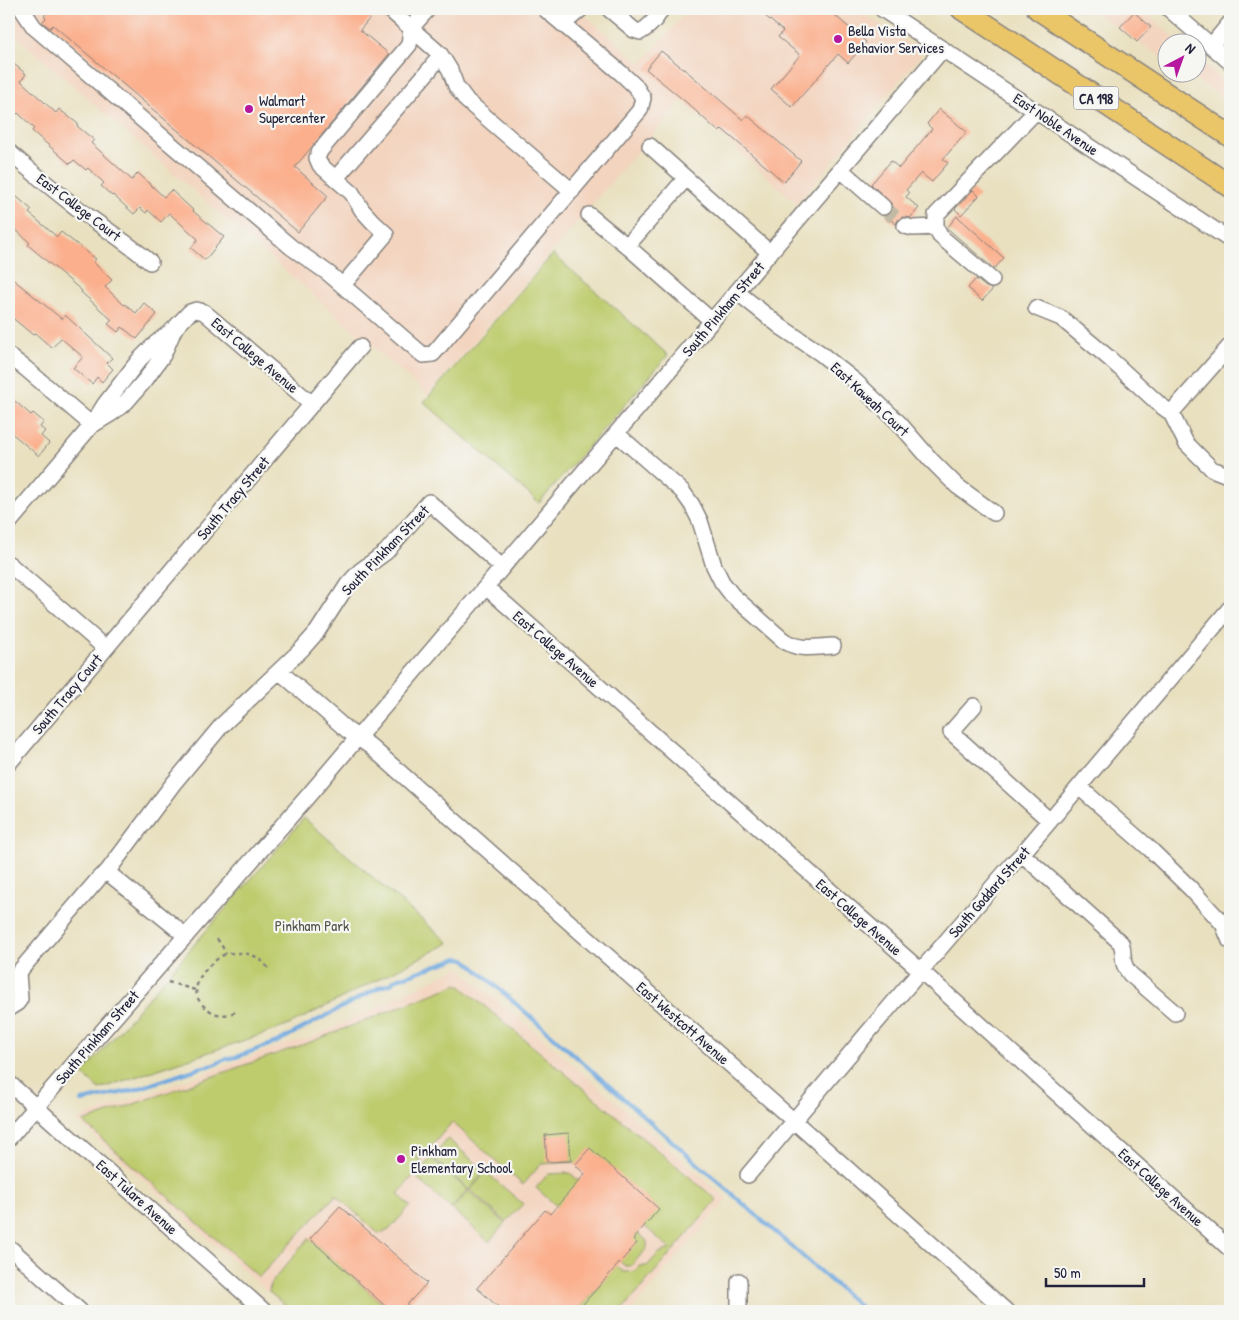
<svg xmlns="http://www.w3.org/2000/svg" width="1239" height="1320" font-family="'Patrick Hand',sans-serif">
<rect width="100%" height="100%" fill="#f6f6f2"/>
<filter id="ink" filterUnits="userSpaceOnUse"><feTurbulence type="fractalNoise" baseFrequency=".02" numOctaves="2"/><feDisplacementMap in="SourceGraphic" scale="10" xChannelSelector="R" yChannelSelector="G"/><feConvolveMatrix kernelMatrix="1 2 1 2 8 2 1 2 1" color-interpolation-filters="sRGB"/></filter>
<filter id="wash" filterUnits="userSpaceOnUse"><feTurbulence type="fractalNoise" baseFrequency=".0096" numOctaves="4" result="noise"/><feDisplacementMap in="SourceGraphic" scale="20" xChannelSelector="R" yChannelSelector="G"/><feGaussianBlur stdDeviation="1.12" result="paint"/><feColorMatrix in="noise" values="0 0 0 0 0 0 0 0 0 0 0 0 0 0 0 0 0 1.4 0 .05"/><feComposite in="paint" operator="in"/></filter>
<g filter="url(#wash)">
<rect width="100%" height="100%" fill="#e9e0bf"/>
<path fill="#f3d4bf" d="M9,9H578L641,64L689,9H856L916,48L921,55L797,204L682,100L428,395L9,30Z
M1089,9H1141L1179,42H1166V60Z
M1197,58L1230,87V102L1185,73L1196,72Z
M458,968L537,1033L727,1199L631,1311H289L77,1120L281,1045L311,1038Z"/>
<path fill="#becc6e" stroke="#707754" d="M553,254L668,355L539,503L424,402Z
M304,818L449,943L287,1026L99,1089L82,1074Z
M458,984L717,1200L621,1311H578L616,1266L624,1272L635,1271L639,1266H647L659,1253L670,1249L573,1162L541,1164L523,1185L452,1122L420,1160L409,1150L423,1164L398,1194L410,1206L389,1230L379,1234L336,1195L259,1277L83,1122L313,1041Z
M448,1139L485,1171L469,1190L432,1157Z
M431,1158L468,1190L451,1209L415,1176Z
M486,1172L523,1204L506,1222L470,1190Z
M570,1173L647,1241V1248L631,1266H625L536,1188L548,1174Z
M469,1191L505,1223L489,1242L452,1209Z
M309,1238L389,1310V1311H292L269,1292L270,1284Z"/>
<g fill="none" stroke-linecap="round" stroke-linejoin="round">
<path stroke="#70a9e0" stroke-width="4" d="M82,1101L134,1090L203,1067L214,1065L223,1060L236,1057L277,1042L380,987L391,984L394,980L458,958L465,959L865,1311"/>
</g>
<g id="blocks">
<path fill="#fbaf8c" d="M50,9H359L370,18L360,30L389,54L295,167L328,196L298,232L53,25L50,28L42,22L46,18L44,16Z
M757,9H822L829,15L831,12L866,42L848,63L838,54L792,107L771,89L800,55L778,37L783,31Z
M1134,12L1151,27L1137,42L1120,27Z
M661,51L690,74L743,120L747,115L801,161L784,182L722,129L719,132L687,103L646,69Z
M9,60L26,74L21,81L56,113L59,109L78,124L77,126L94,140L91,143L132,180L138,173L164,197L171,190L194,211H193L224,237L205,260L191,248L198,239L169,213L161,222L148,210L146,213L140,208L134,214L113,195L112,196L101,186L104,183L88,168L86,170L74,160L70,164L32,131L34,128L18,113L14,117L9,112Z
M939,109L967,132L943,159L948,163L932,182L921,173L906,190L909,193L906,197L919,208L910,218L902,217L898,220L896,224L886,216L890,214L892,209V204L871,184L891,161L899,168L932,129L927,124Z
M9,190L32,210L29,213L57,237L61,232L96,259L93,262L112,280L105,287L124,305L125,304L136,313L144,303L157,314L137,339L122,327L118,332L108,324L112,320L81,292L82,291L28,245L30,243L15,229L9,236Z
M973,190L979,196L961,215L955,209Z
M957,216L1004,258L994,269L947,228Z
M9,276L62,319L65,315L112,358L107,363L113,369L102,382L97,377L92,384L73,368L83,357L61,338L52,348L35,333L33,335L9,315Z
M976,279L986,287L993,289L982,301L968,288Z
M9,396L31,415L33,413L44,422L40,427L45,431L41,436L49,443L39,456L9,431Z
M569,1133L571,1161L547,1162L545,1135Z
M590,1148L659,1209L633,1239L637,1243L577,1311H503L477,1288L545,1210L550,1214L585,1174L575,1165Z
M340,1206L427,1283L401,1311H391L310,1239Z"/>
</g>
</g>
<g filter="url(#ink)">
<use href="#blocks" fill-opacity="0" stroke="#86817d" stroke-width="1"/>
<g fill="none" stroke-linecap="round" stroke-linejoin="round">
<path stroke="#c1baa5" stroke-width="15" stroke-dasharray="15 8" stroke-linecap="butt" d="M883,207L905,226"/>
<defs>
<path id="minor" d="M22,9L34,27L291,247L328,273L423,355L433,354L640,110L643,98L636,87L621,73L545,9
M389,9L440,54L450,70L456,86L467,101L572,191
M609,9L634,30L640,32C648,28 658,18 661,9
M882,9L1230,240
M1169,9L1230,62
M563,24L581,9
M1211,46L1230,23
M650,146L770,253
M9,152C32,172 56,192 81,211C104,228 128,243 150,262
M841,170L883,207
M336,178L431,68L440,54
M589,215L627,246L712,321
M905,226L913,228L936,227
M627,246L686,178
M992,280L940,236L936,227V215L1036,111
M343,285L386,234L373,222L362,210L352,193L320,165L317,158L320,151L409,45L411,28L428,9
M737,292L781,327L820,353L855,381L899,423L931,460L957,486L994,513
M1036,308L1061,318L1110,359L1160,405L1171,413L1230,346
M9,356L25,368L92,425
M1171,413L1186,443L1212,469L1230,476
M94,424L112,413L126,402L146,379L163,355L173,332
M617,434L682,491L692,505L700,521L714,566L722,582L732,595L783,640C799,651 814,647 833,646
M9,523L92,425L105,404L139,360L156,343L174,329L190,312L196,310L204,312L312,404
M9,564L105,648
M486,587L921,971L1230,1249
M279,671L347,730L370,746L794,1121L1006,1311
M974,706L951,732L1050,821
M9,763L360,347
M1079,787L1150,849L1191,889L1223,924L1230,941
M1022,854L1121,943C1126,957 1119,960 1130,974L1175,1013
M107,872L186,936
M18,973L100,877L107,872L173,784L222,725L302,649L317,632L348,584L360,571L386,552L429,502L502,567
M9,1008L17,1003L20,999L18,973
M9,1083L264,1311
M9,1138L308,796L943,49
M748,1175L870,1030L1014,862L1022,854L1230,608
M11,1249L80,1311
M739,1281V1311"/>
<path id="highway" d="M962,9L1230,186
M1038,9L1230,136"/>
</defs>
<use href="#minor" stroke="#86817d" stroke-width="18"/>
<use href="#highway" stroke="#86817d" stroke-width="24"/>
<path stroke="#86817d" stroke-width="2.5" stroke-dasharray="4 4" stroke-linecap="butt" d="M217,939L221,944L226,954
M168,982L195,990
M235,1012C226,1016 217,1016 209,1010C189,997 195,980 210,965C215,961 220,956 226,954C230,953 234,953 238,953C251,953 260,957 268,968"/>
<use href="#minor" stroke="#fff" stroke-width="15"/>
<use href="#highway" stroke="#ebc669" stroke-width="21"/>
</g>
</g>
<g fill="#b5179e" stroke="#f6f6f2" stroke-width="2">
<circle cx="838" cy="39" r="5"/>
<circle cx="249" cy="109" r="5"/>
<circle cx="401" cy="1159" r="5"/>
</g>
<g text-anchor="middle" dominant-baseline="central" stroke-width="4.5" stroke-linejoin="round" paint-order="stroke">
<rect fill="#f6f6f2" stroke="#626272" stroke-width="1" x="1073.5" y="86.5" width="45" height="23" rx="4"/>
<g font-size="14" font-weight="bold" fill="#22223b">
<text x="1096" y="98">CA 198</text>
</g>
<g font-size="15" fill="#22223b" stroke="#f6f6f2" text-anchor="start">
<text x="848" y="30">Bella Vista<tspan x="848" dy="17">Behavior Services</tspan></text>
<text x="259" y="100">Walmart<tspan x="259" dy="17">Supercenter</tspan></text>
<text x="411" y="1150">Pinkham<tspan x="411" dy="17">Elementary School</tspan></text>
</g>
<g font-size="15" fill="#22223b" stroke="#f6f6f2">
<text transform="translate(1056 124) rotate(34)">East Noble Avenue</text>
<text transform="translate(79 207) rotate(37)">East College Court</text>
<text transform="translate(723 309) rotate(-50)">South Pinkham Street</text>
<text transform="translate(255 355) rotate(40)">East College Avenue</text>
<text transform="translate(870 399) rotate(43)">East Kaweah Court</text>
<text transform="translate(233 498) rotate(-50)">South Tracy Street</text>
<text transform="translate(385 550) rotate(-46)">South Pinkham Street</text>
<text transform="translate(556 649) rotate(41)">East College Avenue</text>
<text transform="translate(67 694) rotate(-50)">South Tracy Court</text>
<text transform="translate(989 892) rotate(-49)">South Goddard Street</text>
<text transform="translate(859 917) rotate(41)">East College Avenue</text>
<text transform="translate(683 1023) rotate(41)">East Westcott Avenue</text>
<text transform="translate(97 1037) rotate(-49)">South Pinkham Street</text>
<text transform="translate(1161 1187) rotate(42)">East College Avenue</text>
<text transform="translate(137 1197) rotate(42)">East Tulare Avenue</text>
</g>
<g font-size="15" fill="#51554a" stroke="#f6f6f2">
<text x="312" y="925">Pinkham Park</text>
</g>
</g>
<rect width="1239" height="1320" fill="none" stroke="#f6f6f2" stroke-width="30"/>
<g transform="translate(1182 58) rotate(41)"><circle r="24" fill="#f6f6f2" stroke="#a1a1a9"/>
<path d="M0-4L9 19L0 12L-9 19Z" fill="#b5179e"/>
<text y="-8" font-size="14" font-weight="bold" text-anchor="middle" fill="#22223b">N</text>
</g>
<path d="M1046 1278v8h98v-8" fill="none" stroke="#22223b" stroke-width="2.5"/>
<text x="1054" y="1278" font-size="15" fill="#22223b" stroke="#f6f6f2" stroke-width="4" paint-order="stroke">50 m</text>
</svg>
